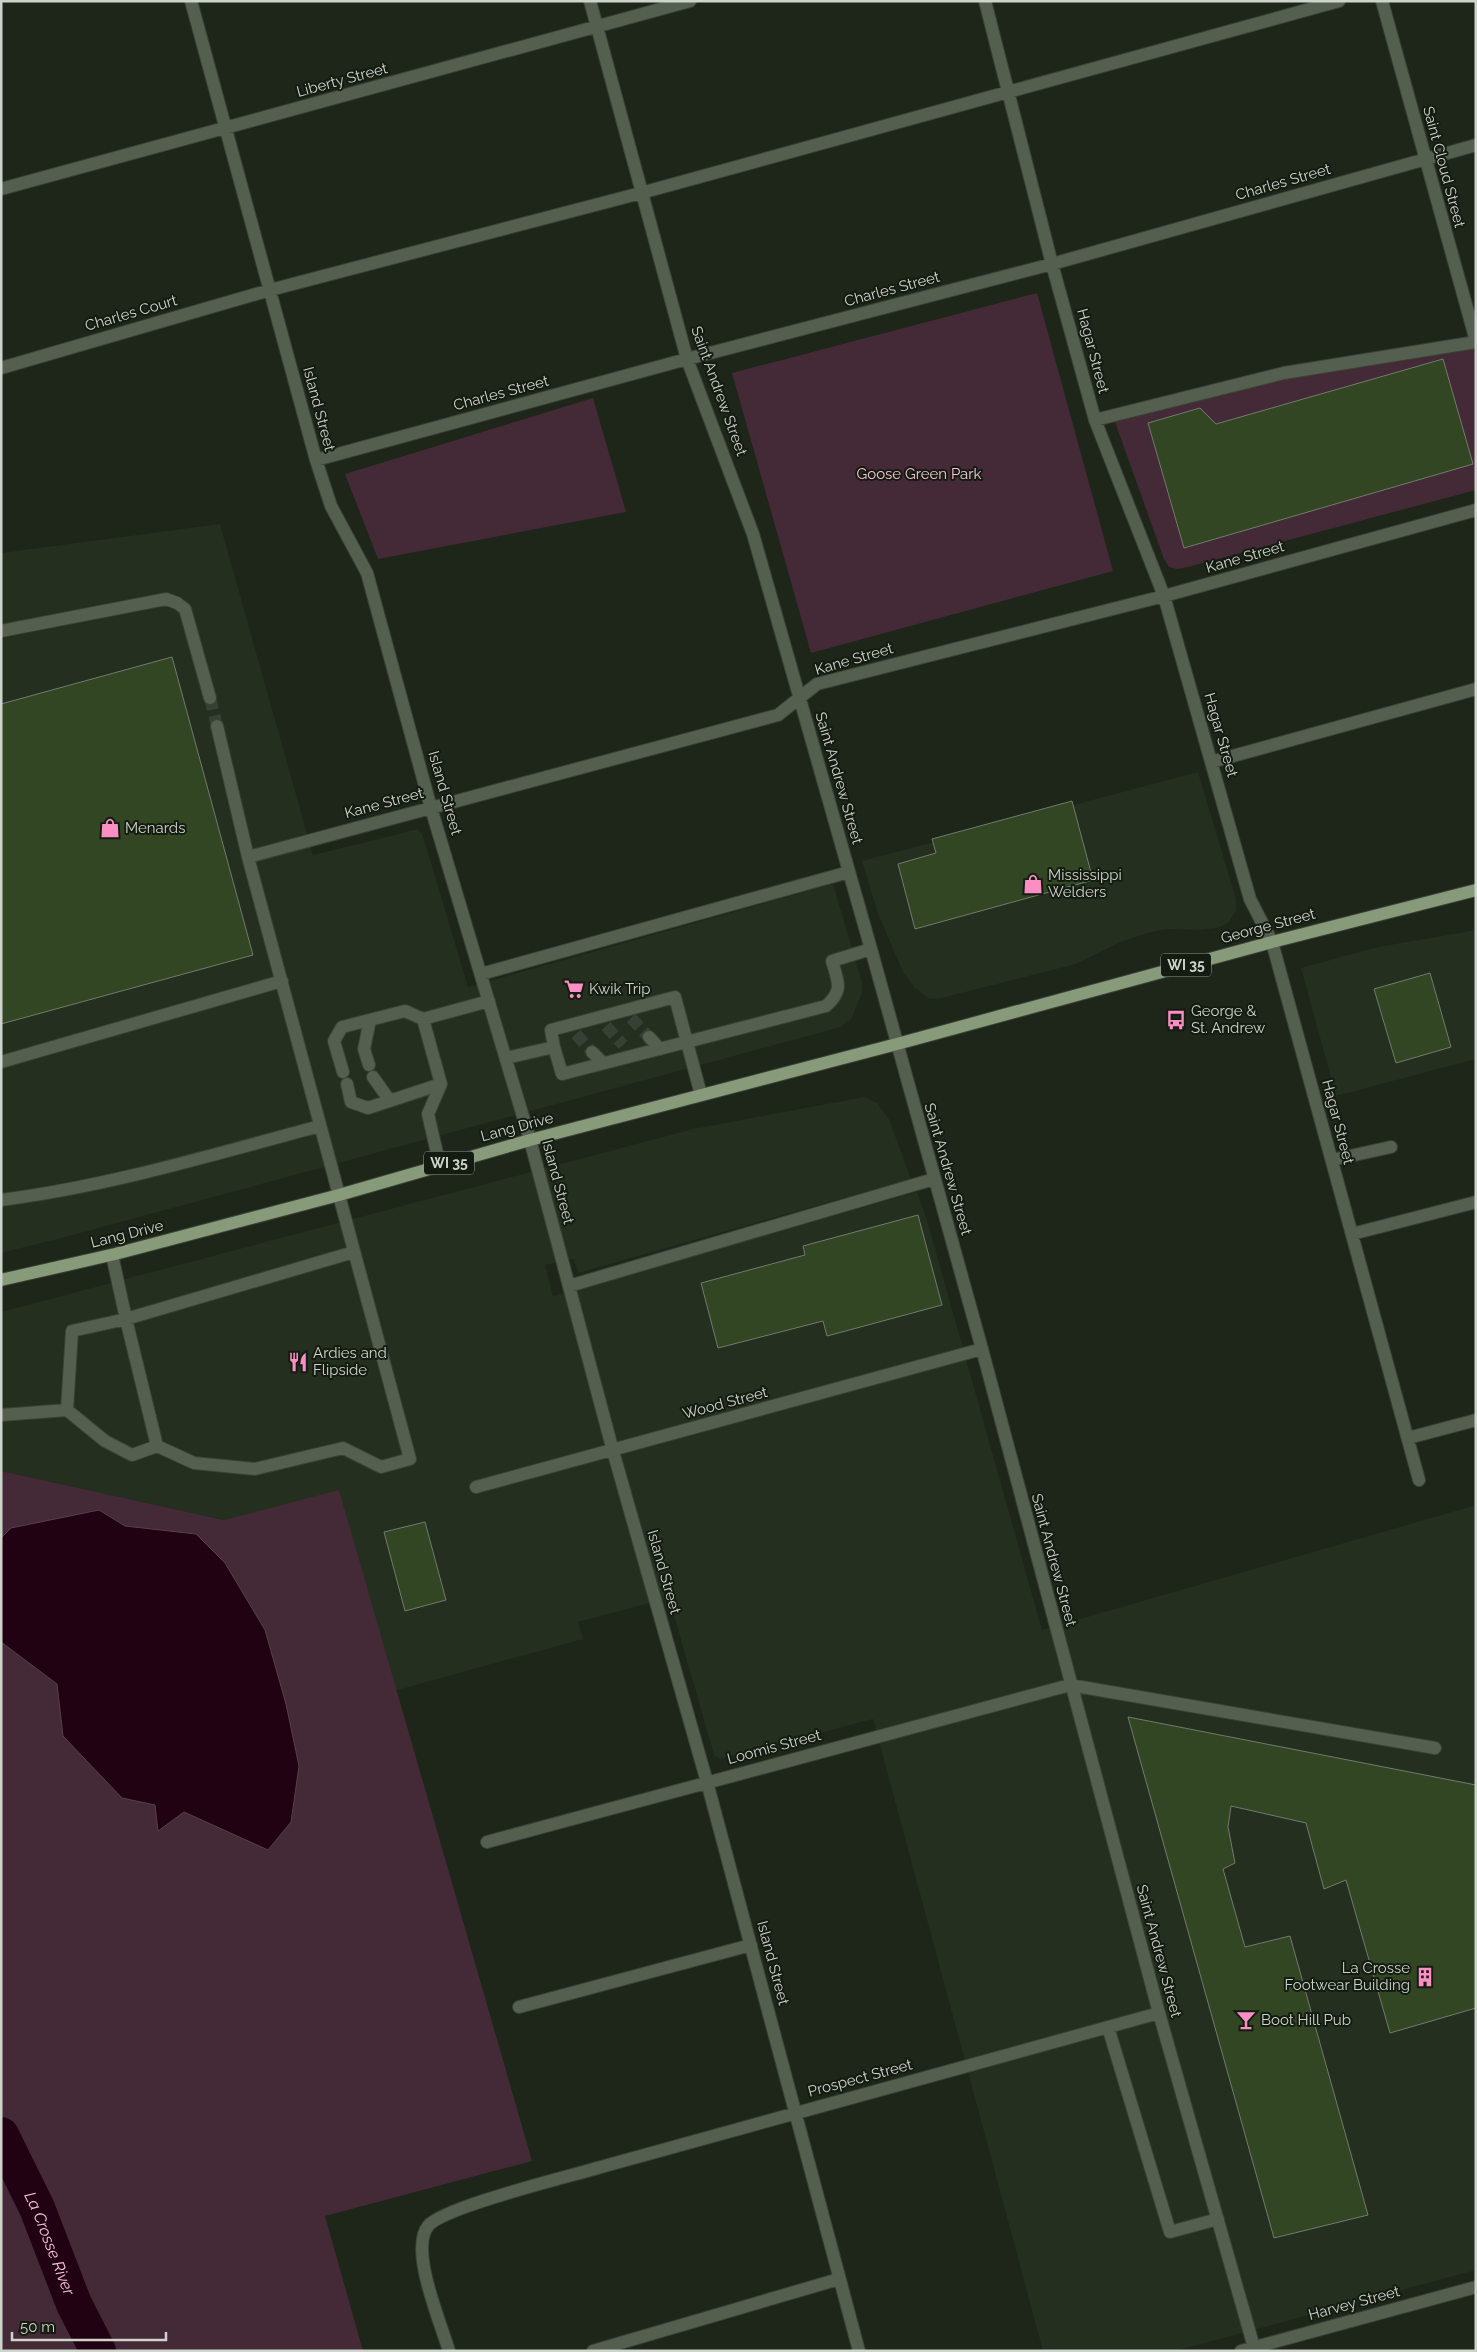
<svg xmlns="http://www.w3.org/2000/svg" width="1477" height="2352" font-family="Raleway,sans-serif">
<rect width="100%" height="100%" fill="#1e2519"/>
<path fill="#242f1f" d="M220,524L313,855L418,829L423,836L468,987L833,884L862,982V993L851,1019L841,1027L58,1239L1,1253V553Z
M1198,772L1236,899V911L1228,923L1218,928L1199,930L1167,929L1151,932L1120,942L1076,964L942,998L929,999L915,988L903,972L878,914L862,861Z
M1476,930V1059L1336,1096L1301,968L1378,947Z
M864,1097L877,1103L889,1119L911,1179L578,1273L574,1259L545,1265L553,1296L917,1192L927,1220L1042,1630L1476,1505V2270L1175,2351H1043L873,1719L732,1756L720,1759L714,1755L669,1598L578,1622L583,1639L394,1691L339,1491L224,1520L1,1471V1312L693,1129Z"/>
<path fill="#442a36" d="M1037,293L1113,571L811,653L732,373Z
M1476,345V490L1188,567L1177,569L1169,567L1164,559L1115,422L1276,379Z
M593,398L626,512L378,559L345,474Z
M1,1471L224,1520L339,1490L532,2161L325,2216L363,2351H1Z"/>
<path fill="#210213" stroke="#55414a" d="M99,1510L125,1526L196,1534L225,1563L265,1630L286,1704L299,1766L291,1822L268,1850L184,1812L158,1831L155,1805L122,1798L63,1736L57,1684L1,1642V1538L11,1528Z"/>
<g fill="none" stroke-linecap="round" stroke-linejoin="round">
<path stroke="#210213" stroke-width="36" id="s1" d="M1,2135L37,2208L74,2304L98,2351"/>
</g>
<path fill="#324624" stroke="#727b6d" d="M1443,359L1473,464L1184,548L1148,423L1200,408L1216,424Z
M172,657L253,955L1,1024V704Z
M1072,801L1093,880L915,929L898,864L936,853L932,839Z
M1430,973L1451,1047L1396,1063L1374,989Z
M918,1215L942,1305L827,1336L823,1321L718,1348L701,1283L805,1255L803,1246Z
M425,1522L446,1600L405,1611L384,1532Z
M1128,1717L1476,1785V2008L1390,2033L1346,1880L1324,1889L1306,1823L1231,1806L1228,1827L1235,1863L1223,1869L1245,1947L1290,1936L1368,2215L1274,2238Z"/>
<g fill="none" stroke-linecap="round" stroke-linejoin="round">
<path stroke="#383f34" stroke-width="12" stroke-dasharray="12 6" stroke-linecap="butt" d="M210,698L217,726
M631,1018L649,1037
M606,1026L623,1045
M576,1034L592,1052"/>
<defs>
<path id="minor" d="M191,1L316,460L331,506L367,573L431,808L530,1140L613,1451L707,1782L859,2351
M590,1L687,359L753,534L871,949L982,1349L1159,2013L1255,2351
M985,1L1052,264L1095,420L1164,596L1250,899L1272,942L1419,1480
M1382,1L1476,341
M1,189L690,1
M1,368L270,290L641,193L1339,1
M1095,420L1284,373L1476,342
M316,460L687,359L1052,264L1476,145
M1,631L166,599L177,603L185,609L210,698
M1211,762L1476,689
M248,857L778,715L817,684L1164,596L1476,510
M481,974L849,872
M649,1037L660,1049
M554,1047L551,1030L675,997L701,1095
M592,1052L603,1063
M506,1058L554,1047L562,1074L826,1006C844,990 838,982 832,961L871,949
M1,1062L282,981
M369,1065L364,1049L370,1020
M343,1072L334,1041L342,1027L405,1011L423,1019
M373,1077L390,1101
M347,1084L351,1102L368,1108L441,1084
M1332,1160L1391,1147
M440,1166L428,1114L441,1084L423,1019L489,1001
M1,1200C110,1186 215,1154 320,1126
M1352,1234L1476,1202
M112,1255L126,1319L354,1252
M569,1286L934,1179
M67,1410L105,1441L132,1455L157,1446
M1,1415L67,1410L72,1331L126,1319L157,1446L194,1463L255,1469L343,1448L381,1467L410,1459L248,857L217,726
M1408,1438L1476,1420
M476,1487L982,1349
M487,1842L1070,1685L1435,1748
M519,2007L751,1945
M1108,2027L1170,2232L1218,2219
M449,2351C441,2323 409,2250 428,2226C443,2207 571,2176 601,2167C787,2115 973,2064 1159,2013
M593,2351L839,2279
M1241,2351L1476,2287"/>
<path id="major" d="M1,1280L115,1254L339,1195L530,1140L897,1044L1272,942L1476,890"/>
</defs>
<use href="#minor" stroke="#3a4136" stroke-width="14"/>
<use href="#major" stroke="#3a4136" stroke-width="14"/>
<use href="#minor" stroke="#555f4f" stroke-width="12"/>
<use href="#major" stroke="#879b7b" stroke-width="12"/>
</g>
<defs>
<symbol id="shop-bare" viewBox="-9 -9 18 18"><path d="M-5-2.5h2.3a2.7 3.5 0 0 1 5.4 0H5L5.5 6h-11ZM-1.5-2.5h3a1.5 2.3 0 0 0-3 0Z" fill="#fb8fc4" stroke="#141b10" stroke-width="2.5" paint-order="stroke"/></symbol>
<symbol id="supermarket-bare" viewBox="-9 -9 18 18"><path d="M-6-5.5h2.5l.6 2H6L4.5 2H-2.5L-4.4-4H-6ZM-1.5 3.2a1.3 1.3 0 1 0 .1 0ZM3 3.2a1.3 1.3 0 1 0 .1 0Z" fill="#fb8fc4" stroke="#141b10" stroke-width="2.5" paint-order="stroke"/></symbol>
<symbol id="bus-bare" viewBox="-9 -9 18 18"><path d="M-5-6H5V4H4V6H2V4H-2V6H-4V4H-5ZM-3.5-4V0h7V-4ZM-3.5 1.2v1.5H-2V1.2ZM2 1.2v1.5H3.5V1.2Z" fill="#fb8fc4" stroke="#141b10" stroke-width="2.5" paint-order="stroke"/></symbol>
<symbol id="restaurant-bare" viewBox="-9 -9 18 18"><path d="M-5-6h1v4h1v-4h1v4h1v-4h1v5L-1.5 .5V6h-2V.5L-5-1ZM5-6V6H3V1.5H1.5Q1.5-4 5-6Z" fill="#fb8fc4" stroke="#141b10" stroke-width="2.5" paint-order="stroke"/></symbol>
<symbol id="building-bare" viewBox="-9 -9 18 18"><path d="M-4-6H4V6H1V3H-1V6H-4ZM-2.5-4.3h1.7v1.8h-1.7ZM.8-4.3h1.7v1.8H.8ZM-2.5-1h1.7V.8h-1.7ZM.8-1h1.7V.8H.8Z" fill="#fb8fc4" stroke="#141b10" stroke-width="2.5" paint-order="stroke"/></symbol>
<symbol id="bar-bare" viewBox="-9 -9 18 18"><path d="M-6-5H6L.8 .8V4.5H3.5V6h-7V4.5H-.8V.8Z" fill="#fb8fc4" stroke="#141b10" stroke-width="2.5" paint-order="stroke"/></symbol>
</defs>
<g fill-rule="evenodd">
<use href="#shop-bare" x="96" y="814" width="28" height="28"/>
<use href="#shop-bare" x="1019" y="870" width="28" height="28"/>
<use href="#supermarket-bare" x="560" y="975" width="28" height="28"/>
<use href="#bus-bare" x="1162" y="1006" width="28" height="28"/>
<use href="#restaurant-bare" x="284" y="1348" width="28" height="28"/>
<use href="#building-bare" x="1411" y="1963" width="28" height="28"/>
<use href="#bar-bare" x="1232" y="2006" width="28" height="28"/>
</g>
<g text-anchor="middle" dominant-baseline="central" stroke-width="4" stroke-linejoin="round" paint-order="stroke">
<g fill="#141b10" stroke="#969c94" stroke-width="1">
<rect x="1161" y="953.5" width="50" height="23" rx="4"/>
<rect x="424" y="1151.5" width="50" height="23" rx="4"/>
</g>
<g font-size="14" font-weight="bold" fill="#ced3cc">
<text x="1186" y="965">WI 35</text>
<text x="449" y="1163">WI 35</text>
</g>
<g font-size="15" fill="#ced3cc" stroke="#141b10">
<text transform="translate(342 80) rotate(-15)">Liberty Street</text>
<text transform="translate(1444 167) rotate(75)">Saint Cloud Street</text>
<text transform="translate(1283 182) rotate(-16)">Charles Street</text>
<text transform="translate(892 289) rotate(-15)">Charles Street</text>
<text transform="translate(131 313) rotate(-16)">Charles Court</text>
<text transform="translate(1093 351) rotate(75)">Hagar Street</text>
<text transform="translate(719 391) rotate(70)">Saint Andrew Street</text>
<text transform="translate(501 393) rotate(-15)">Charles Street</text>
<text transform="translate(319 409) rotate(75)">Island Street</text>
<text transform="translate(1245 557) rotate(-16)">Kane Street</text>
<text transform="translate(854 659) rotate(-16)">Kane Street</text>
<text transform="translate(1221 735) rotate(74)">Hagar Street</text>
<text transform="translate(839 778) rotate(74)">Saint Andrew Street</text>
<text transform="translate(445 793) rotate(74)">Island Street</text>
<text transform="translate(384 803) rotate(-15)">Kane Street</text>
<text transform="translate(1268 926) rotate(-15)">George Street</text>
<text transform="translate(1338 1122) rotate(75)">Hagar Street</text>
<text transform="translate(517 1127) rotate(-15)">Lang Drive</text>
<text transform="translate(948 1169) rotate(74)">Saint Andrew Street</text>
<text transform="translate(558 1182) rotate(75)">Island Street</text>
<text transform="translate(127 1234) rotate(-14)">Lang Drive</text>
<text transform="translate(725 1403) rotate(-15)">Wood Street</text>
<text transform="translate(1054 1560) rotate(75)">Saint Andrew Street</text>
<text transform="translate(664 1572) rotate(74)">Island Street</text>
<text transform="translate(774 1747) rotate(-15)">Loomis Street</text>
<text transform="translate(1159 1951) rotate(75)">Saint Andrew Street</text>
<text transform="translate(773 1963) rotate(75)">Island Street</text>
<text transform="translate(860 2078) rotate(-15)">Prospect Street</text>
<text transform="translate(1354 2303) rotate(-15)">Harvey Street</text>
</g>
<g font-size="15" fill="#fac0da" stroke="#141b10">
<text x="919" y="474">Goose Green Park</text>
</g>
<g font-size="15" fill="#ced3cc" stroke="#141b10" text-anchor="start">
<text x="125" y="828">Menards</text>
<text x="1048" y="875">Mississippi<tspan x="1048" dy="17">Welders</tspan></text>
<text x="589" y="989">Kwik Trip</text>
<text x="1191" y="1011">George &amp;<tspan x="1191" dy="17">St. Andrew</tspan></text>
<text x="313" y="1353">Ardies and<tspan x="313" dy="17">Flipside</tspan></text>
<text x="1410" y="1968" text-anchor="end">La Crosse<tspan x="1410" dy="17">Footwear Building</tspan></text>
<text x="1261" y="2020">Boot Hill Pub</text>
</g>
<g font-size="16" font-style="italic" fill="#fcc2dc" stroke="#141b10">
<text stroke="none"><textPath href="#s1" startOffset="119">La Crosse River</textPath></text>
</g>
</g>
<rect width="1477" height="2352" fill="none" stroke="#ced3cc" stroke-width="5"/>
<path d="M12 2332v8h154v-8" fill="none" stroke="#ced3cc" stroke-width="2.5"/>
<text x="20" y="2332" font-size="15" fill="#ced3cc" stroke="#141b10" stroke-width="4" paint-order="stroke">50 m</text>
</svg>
